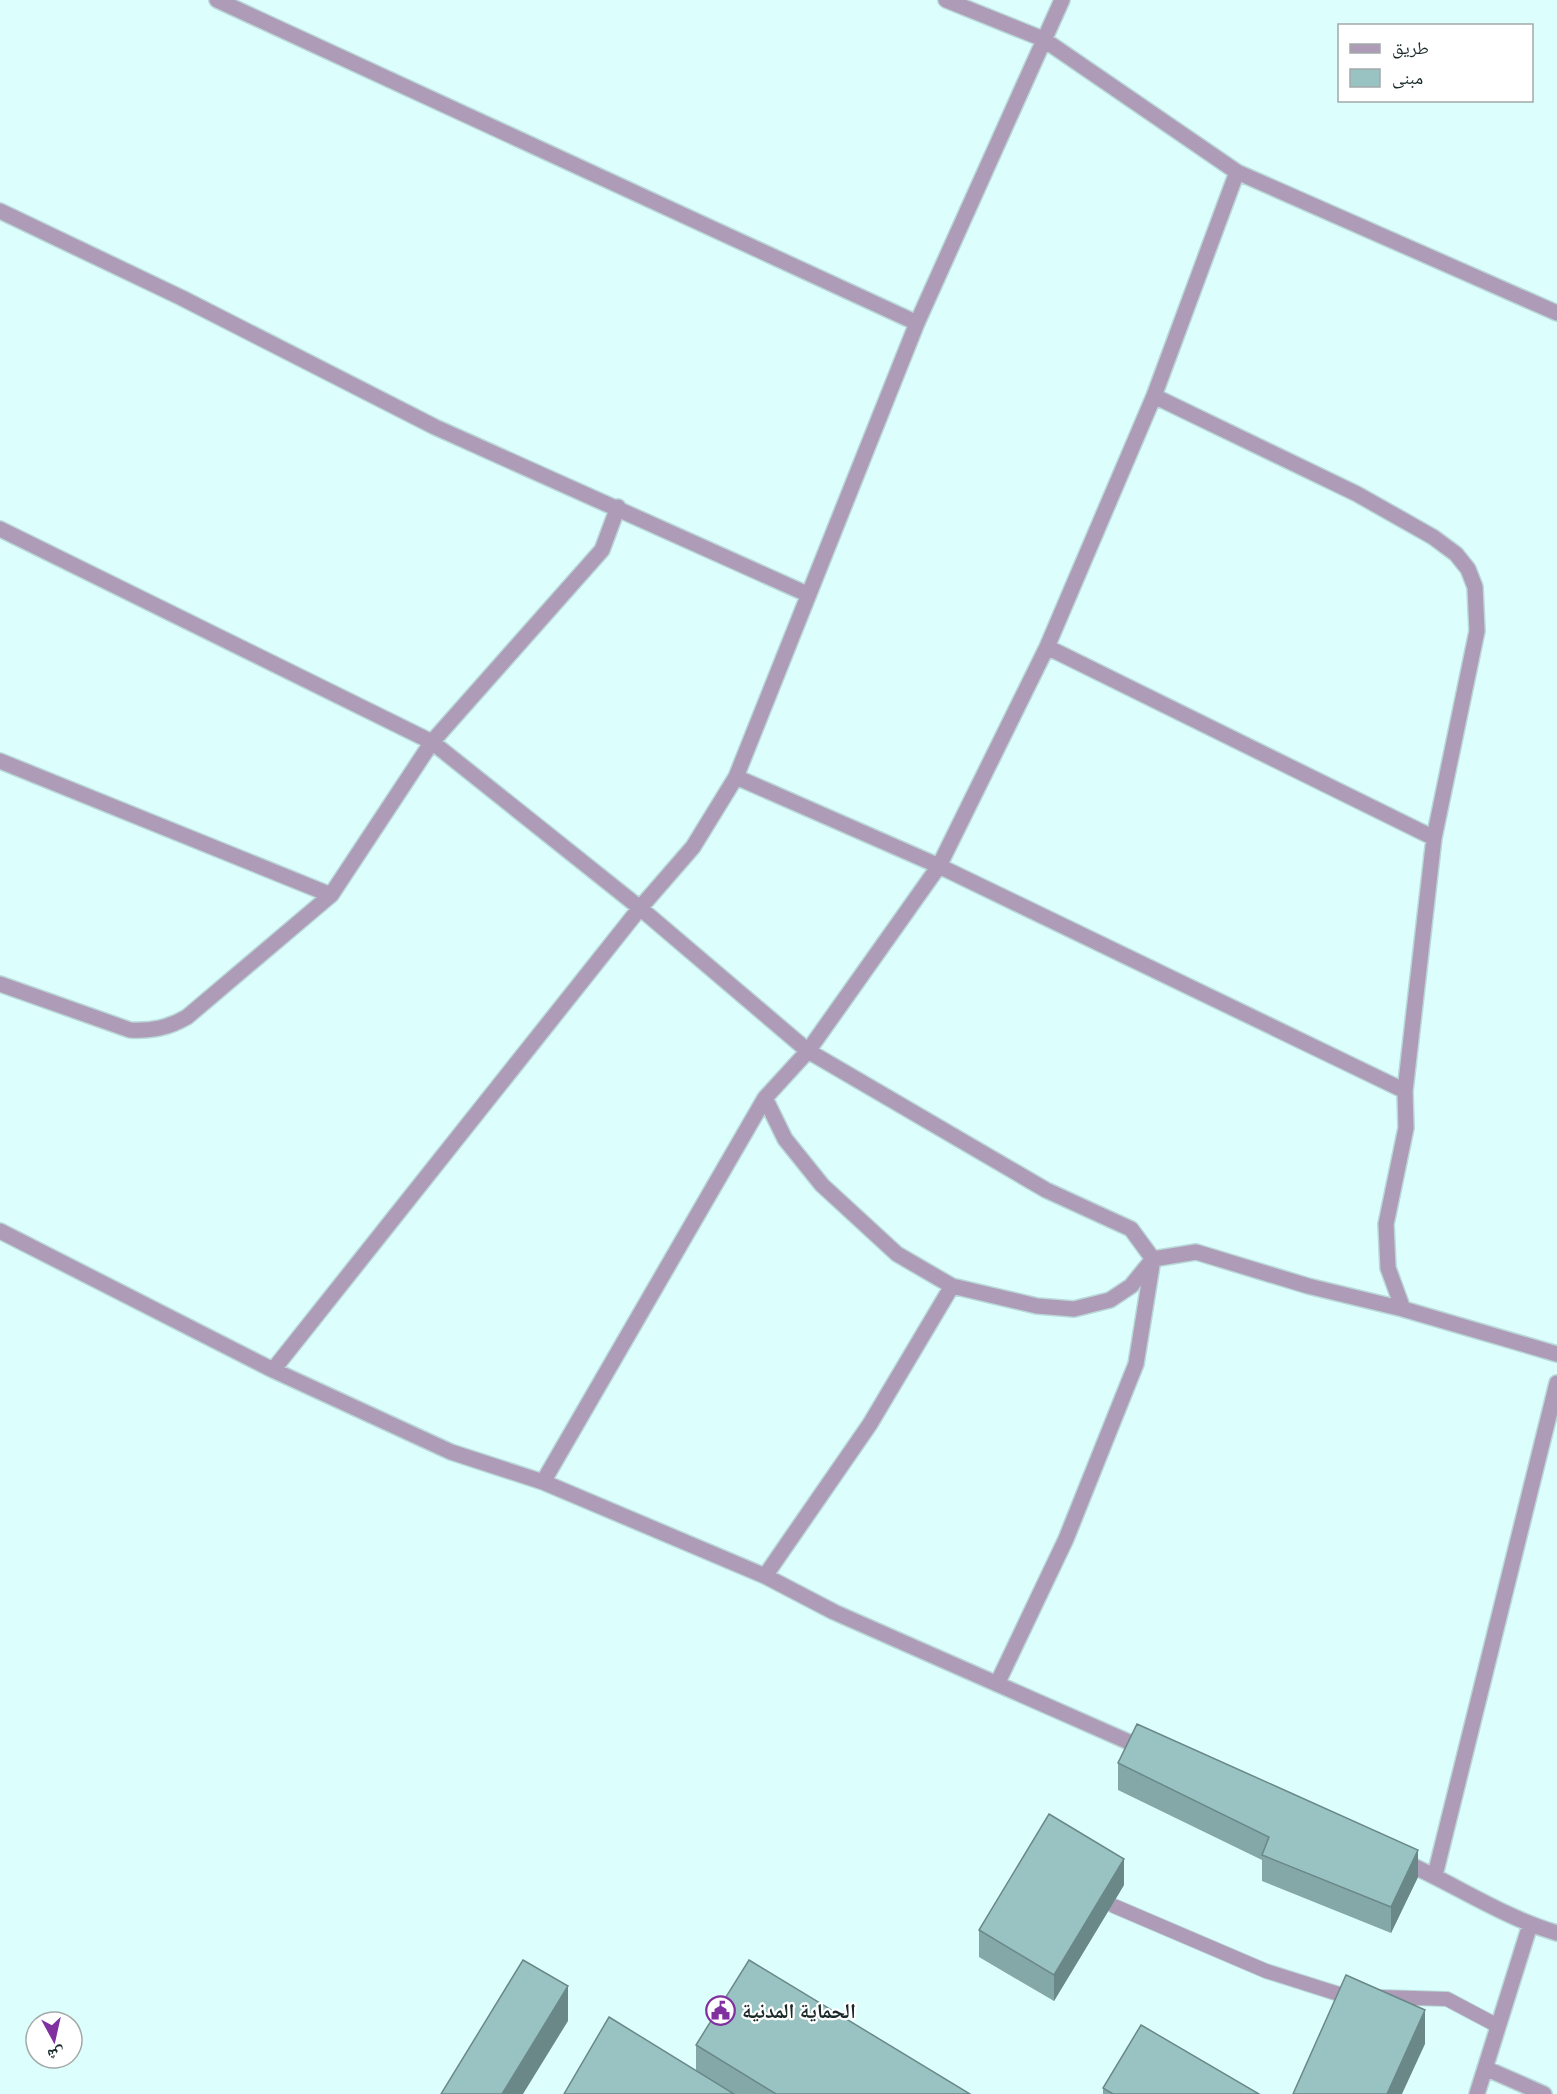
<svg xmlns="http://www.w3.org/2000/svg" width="1557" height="2094" font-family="'PT Sans','Noto Naskh Arabic',sans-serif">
<rect width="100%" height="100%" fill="#dcfffe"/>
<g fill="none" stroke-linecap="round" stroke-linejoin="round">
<defs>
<path id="service" d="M1114,1906L1266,1971L1345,1996H1356
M1381,1997L1447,1999L1498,2026"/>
<path id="minor" d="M217,0L917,323
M946,0L1043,39L1237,172L1557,313
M1237,172L1154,396L1047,647L939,866L808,1051L765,1098L785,1139L822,1185L897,1254L952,1286L1037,1306L1074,1309L1110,1300L1131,1286L1153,1259L1196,1252L1308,1286L1403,1309
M0,211L182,298L435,427L807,594
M1154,396L1357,494L1433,537L1456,554L1468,569L1475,587L1477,631L1434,838L1405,1091L1406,1128L1386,1224L1388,1268L1403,1309L1557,1354
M0,529L432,742L640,908L808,1051L1046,1190L1131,1229L1153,1259L1136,1364L1066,1539L997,1684
M1047,647L1434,838
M0,761L331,895
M736,777L939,866L1405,1091
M0,984L130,1030C152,1031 168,1028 187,1017L331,895L432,742L602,550L618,507
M0,1231L273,1370L640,908L693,847L736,777L917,323L1062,0
M273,1370L451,1452L543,1482L765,1576L834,1612L1147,1750
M543,1482L765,1098
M765,1576L870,1424L952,1286
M1400,1860C1453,1883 1502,1917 1557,1933
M1435,1875L1557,1383
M1485,2068L1544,2094
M1477,2094L1530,1925"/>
</defs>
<use href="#service" stroke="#b9d8d8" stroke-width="16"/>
<use href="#minor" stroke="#b9d8d8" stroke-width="18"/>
<use href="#service" stroke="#ae9bb7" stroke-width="14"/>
<use href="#minor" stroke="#ae9bb7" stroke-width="15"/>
</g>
<path fill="#84a8a7" d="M1118,1763L1418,1877L1391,1933L1262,1881V1860L1118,1790Z
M1124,1885L1054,2001L979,1957V1930Z
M696,2045L970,2094H564L696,2071Z
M1103,2088L1259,2094H1103Z"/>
<path fill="#6b8888" d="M1418,1850V1877L1391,1933V1907Z
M1124,1859V1885L1054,2001V1975Z
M568,1986V2021L523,2094H502Z
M1425,2010V2044L1402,2094H1387Z"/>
<path fill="#99c3c2" stroke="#6b8888" stroke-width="1.5" d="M1137,1724L1418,1850L1391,1907L1262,1855L1269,1837L1118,1763Z
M1049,1814L1124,1859L1054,1975L979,1930Z
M523,1960L568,1986L502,2094H441Z
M749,1960L970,2094H776L696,2045Z
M1346,1975L1425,2010L1387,2094H1293Z
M609,2017L734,2094H564Z
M1141,2025L1259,2094H1113L1103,2088Z"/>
<defs>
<symbol id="civic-ring" viewBox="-11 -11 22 22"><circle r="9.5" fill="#fff" stroke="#8130a0" stroke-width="1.5"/><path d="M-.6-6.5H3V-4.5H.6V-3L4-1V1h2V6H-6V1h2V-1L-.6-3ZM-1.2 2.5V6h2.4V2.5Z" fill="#8130a0"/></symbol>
</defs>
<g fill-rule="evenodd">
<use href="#civic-ring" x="704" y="1994" width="33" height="33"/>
</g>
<g text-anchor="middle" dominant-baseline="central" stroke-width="4.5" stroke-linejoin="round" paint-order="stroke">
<g font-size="21" font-weight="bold" fill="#192929" stroke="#fff" text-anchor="start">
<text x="742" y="2010">الحماية المدنية</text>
</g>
</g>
<rect x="1338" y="24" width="195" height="78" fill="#ffffff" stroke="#a3a9a9" stroke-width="1.5"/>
<rect x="1350" y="44" width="30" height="9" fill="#ae9bb7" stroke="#a3a9a9" stroke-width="1.5"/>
<text x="1392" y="54" font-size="18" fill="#192929">طريق</text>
<rect x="1350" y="69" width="30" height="18" fill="#99c3c2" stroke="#a3a9a9" stroke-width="1.5"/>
<text x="1392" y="84" font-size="18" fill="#192929">مبنى</text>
<g transform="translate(54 2040) rotate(172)"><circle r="28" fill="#ffffff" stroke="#a3a9a9" stroke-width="1.5"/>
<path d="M0-4.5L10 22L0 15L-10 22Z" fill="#8130a0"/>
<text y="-9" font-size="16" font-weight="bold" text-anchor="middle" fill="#192929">ش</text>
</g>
</svg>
